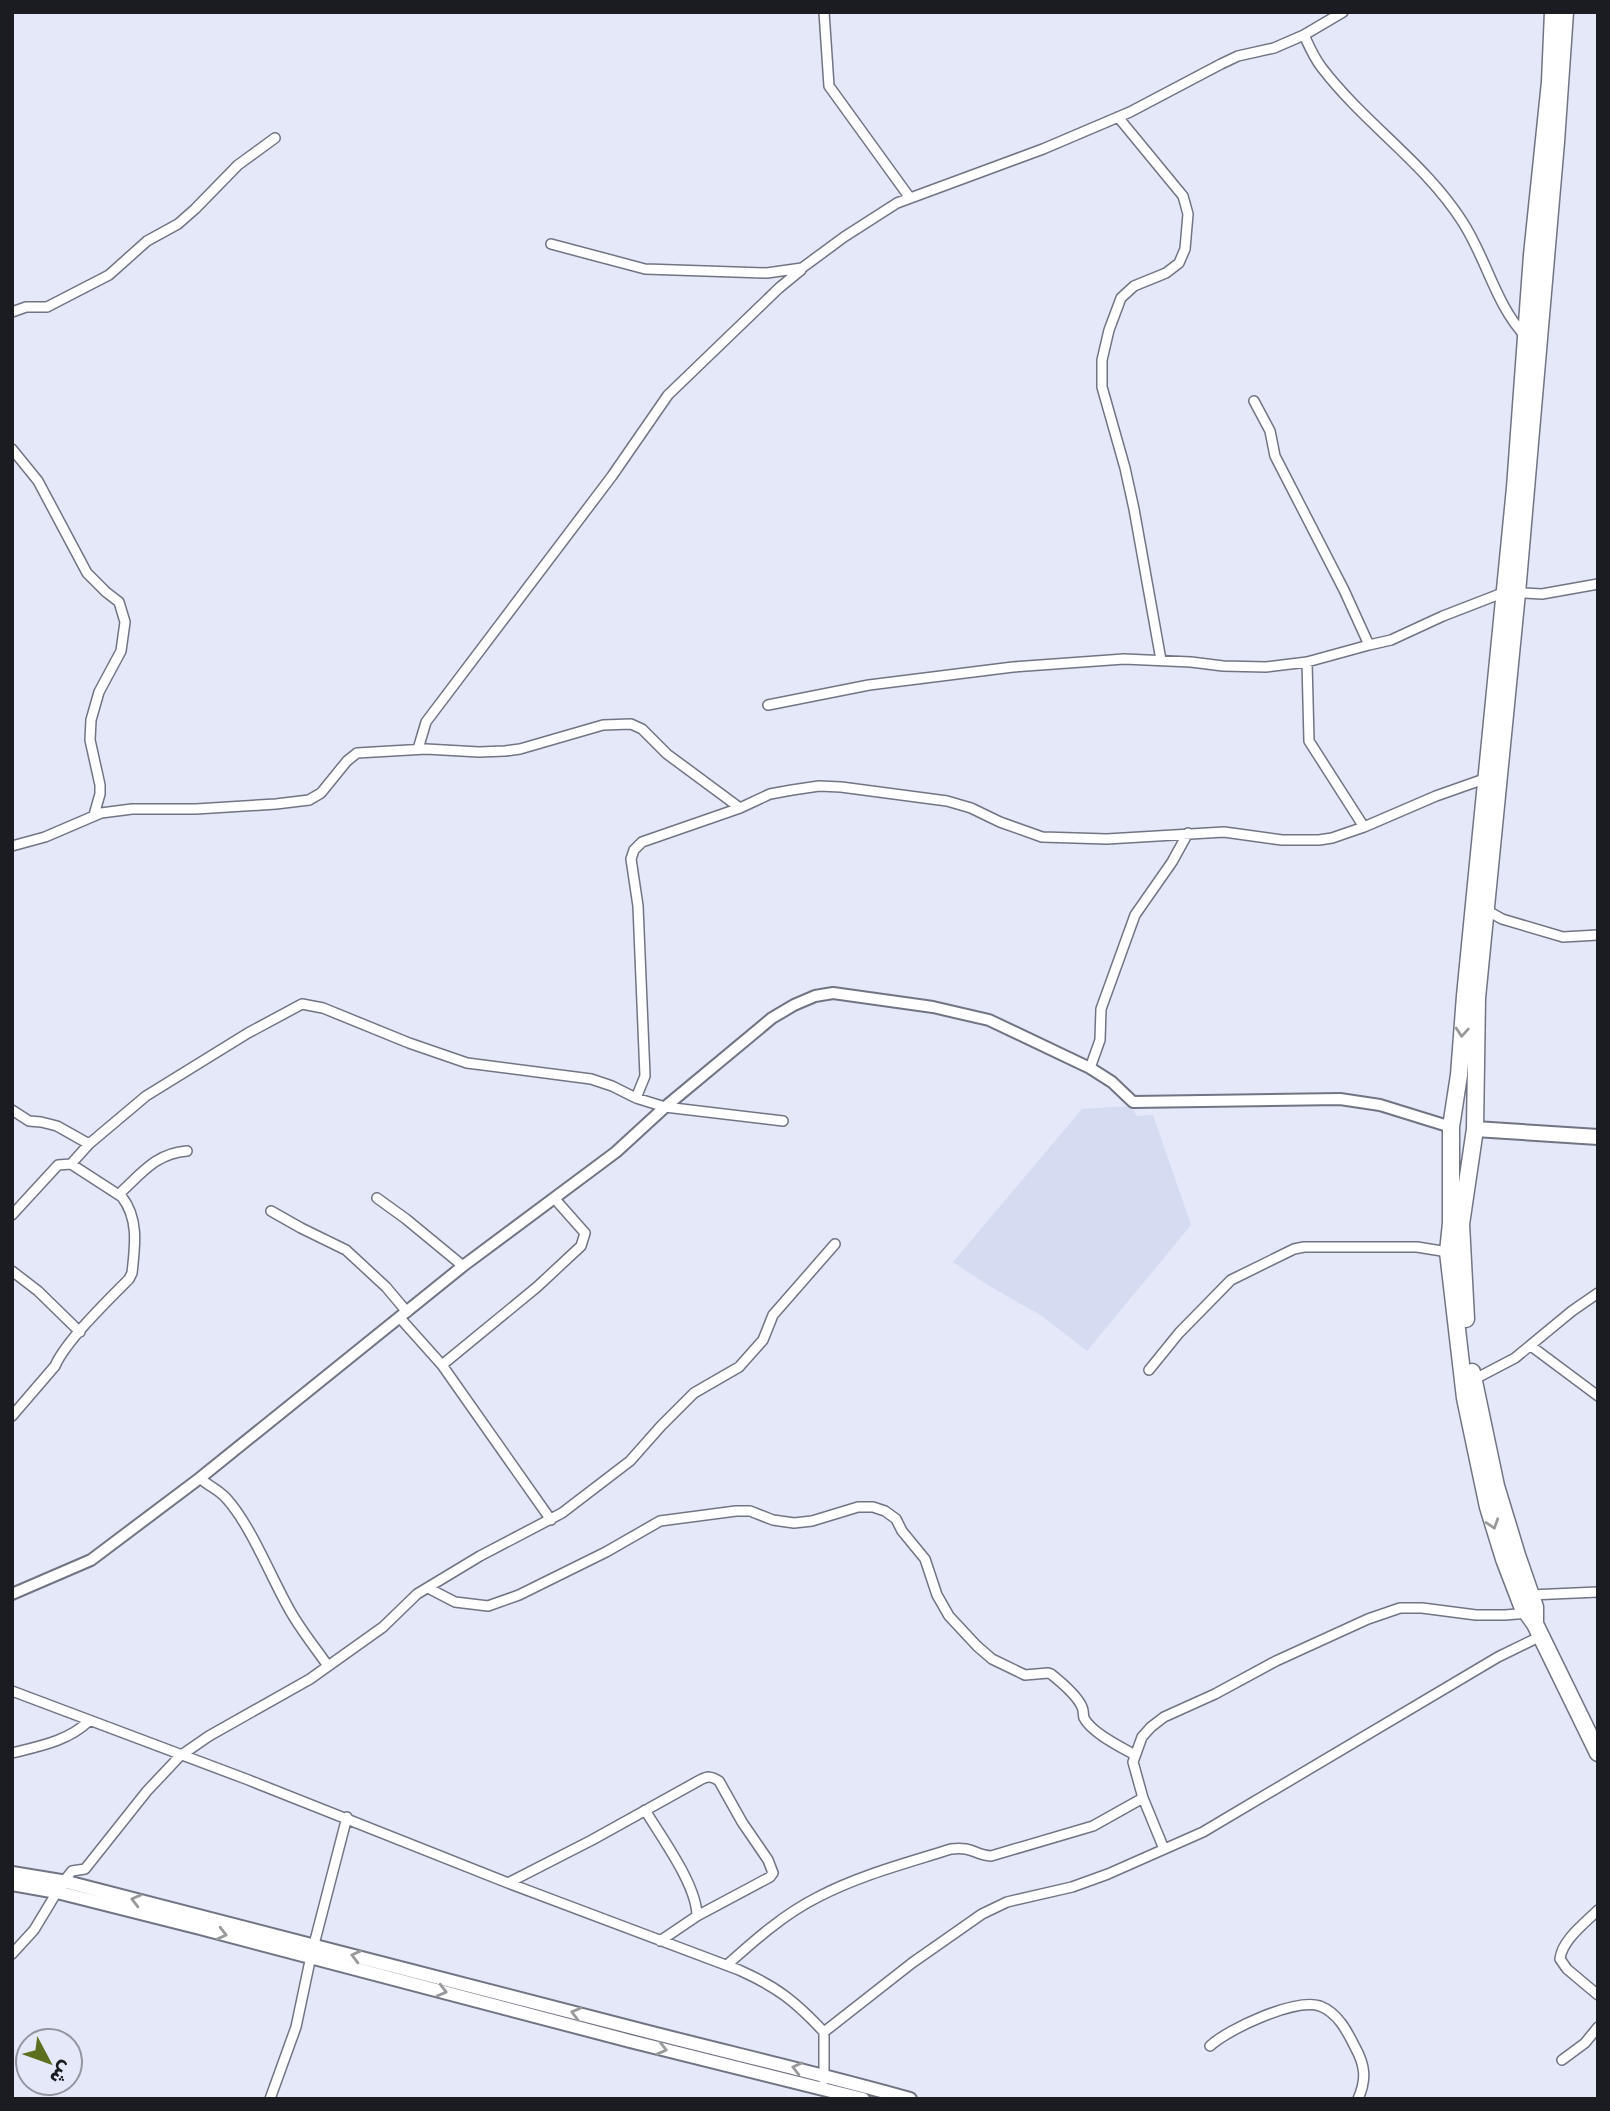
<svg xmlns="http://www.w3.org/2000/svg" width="1610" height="2111" font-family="Rubik,'Noto Sans Arabic',sans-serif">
<rect width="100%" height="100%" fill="#e4e8f8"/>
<path fill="#d5dcf2" d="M1130,1106L1137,1116L1153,1115L1191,1225L1087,1351L1042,1316L986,1284L953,1262L1082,1109Z"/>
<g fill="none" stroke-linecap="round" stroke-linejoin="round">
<defs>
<path id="minor" d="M824,12L829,86L910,198
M1304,35C1309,46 1314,58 1322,68C1365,124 1424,162 1462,221C1487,259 1495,305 1527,338
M1118,117L1183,196L1188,214L1185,249L1179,263L1166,273L1134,286L1121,298L1109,330L1102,360V387L1125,468L1134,509L1161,660
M551,244L645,269L767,273L802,268L844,237L897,203L1043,149L1130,112L1221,64L1238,56L1274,48L1304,35L1343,12
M12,312L26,307H47L109,275L147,241L178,224L195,209L238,165L275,138
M1254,401L1270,431L1275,456L1344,590L1369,645L1391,640L1443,616L1505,592L1542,594L1598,584
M12,449L38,481L87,573L106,592L119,602L125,622L121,651L99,692L91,720L90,740L100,785V794L94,815
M1307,662L1309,741L1364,827
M768,705L869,685L1013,667L1124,659L1191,662L1223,666L1266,667L1307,662L1369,645
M418,749L426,722L612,476L668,395L779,288L801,270
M12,846L45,837L101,813L132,809H196L276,804L309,800L321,793L347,761L357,753L426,749L479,752L505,751L520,749L603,725L631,724L642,729L667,754L740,808L770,794L792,790L819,786L841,787L947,801L971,808L1000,822L1042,837L1107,839L1224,832L1282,840H1319L1332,838L1364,827L1436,796L1487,778
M1486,910L1502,919L1563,937L1598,935
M1090,1068L1100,1040L1101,1009L1135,915L1172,862L1188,833
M636,1098L645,1076L638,906L631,859L634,850L642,842L740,808
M12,1110L29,1121L41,1122L57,1126L89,1144
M71,1164L89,1144L146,1096L248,1033L302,1004L323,1008L409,1043L467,1063L591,1079L612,1086L636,1098L665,1107L783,1121
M119,1194C141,1174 156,1153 187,1151
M377,1198L406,1219L463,1266
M271,1211L301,1228L346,1250L386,1287L407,1312
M12,1215L58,1165L71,1164L122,1197C139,1219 135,1246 132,1273L129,1279C108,1300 66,1341 55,1366L12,1416
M12,1271L38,1291L80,1332
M400,1318L442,1365L551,1520
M1531,1346L1598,1396
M442,1365L537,1287L581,1246L585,1233L554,1198
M1149,1370L1179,1333L1231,1280L1294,1249L1304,1247H1417L1448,1252
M1473,1380L1515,1358L1572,1311L1598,1293
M200,1478C208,1486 218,1489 226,1498C250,1524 270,1575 288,1607C299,1628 315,1647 328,1666
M428,1588L455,1602L488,1606L519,1595L606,1552L660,1521L736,1511H750L773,1520L794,1523L812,1521L858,1507H873L885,1511L896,1519L902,1531L925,1559L937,1595L949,1616L977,1646L992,1659L1025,1675L1048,1673L1051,1674C1061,1682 1077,1695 1082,1707C1084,1711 1083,1715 1084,1718C1092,1733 1121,1747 1135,1755
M1530,1595L1598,1592
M12,1691L246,1779L508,1883L739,1970C777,1987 795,2001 824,2032
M12,1753C40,1746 68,1741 89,1721
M1143,1798L1133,1762L1142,1737L1151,1727L1164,1717L1215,1694L1276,1661L1368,1619L1400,1608H1422L1476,1615H1505L1530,1613
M645,1810C661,1837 697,1885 697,1916
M508,1883L592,1840L700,1780C708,1776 711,1776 719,1781L742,1822L768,1860L773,1873L770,1877L697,1916L660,1941
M1598,1910C1585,1923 1562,1940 1560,1959L1567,1969L1598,1995
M12,1954L34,1930L63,1882L72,1871L85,1869L147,1791L180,1756L209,1736L310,1679L383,1627L417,1594L480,1556L562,1513L630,1461L661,1426L694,1393L739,1367L763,1340L773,1315L835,1244
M727,1965C755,1940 784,1914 818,1897C860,1875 907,1863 951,1849C972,1846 975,1855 991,1856L1093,1826L1143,1798L1164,1849
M1210,2046C1228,2029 1295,1998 1320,2006C1338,2013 1347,2031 1355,2047C1365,2065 1367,2079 1358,2099
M1562,2060L1585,2043L1598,2027
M824,2080V2032L912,1963L982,1914L1007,1902L1072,1887L1108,1874L1203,1832L1498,1657L1541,1636
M270,2099L296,2027L311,1956L347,1817"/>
<path id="tertiary" d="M12,1594L91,1560L200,1478L463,1266L616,1152L665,1107L772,1018L794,1005L815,996L833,993L933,1007L989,1020L1090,1068L1112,1082L1133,1102L1340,1099L1380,1105L1451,1127"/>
<path id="secondary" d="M12,1873L67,1882C256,1930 444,1980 633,2028C725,2052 818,2073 910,2099
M12,1884L57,1892L200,1928L630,2041L863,2099"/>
<path id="primary" d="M1475,1129L1598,1137"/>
<path id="trunk" d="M1553,12L1550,82L1532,255L1515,488L1465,996L1459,1075L1451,1127V1223L1448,1252L1465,1398L1488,1507L1504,1559L1522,1606L1535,1624L1598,1753
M1466,1319L1461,1224L1475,1129L1477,998L1517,593L1556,142L1565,12
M1472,1372L1496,1486L1517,1555L1535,1607V1624"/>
</defs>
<use href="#minor" stroke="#717583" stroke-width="12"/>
<use href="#tertiary" stroke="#717583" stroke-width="14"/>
<use href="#secondary" stroke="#717583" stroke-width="16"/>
<use href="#primary" stroke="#717583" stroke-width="18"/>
<use href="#trunk" stroke="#717583" stroke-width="19"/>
<use href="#minor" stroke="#fff" stroke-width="9"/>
<use href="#tertiary" stroke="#fff" stroke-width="10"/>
<use href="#secondary" stroke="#fff" stroke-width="12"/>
<use href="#primary" stroke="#fff" stroke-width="14"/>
<use href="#trunk" stroke="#fff" stroke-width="16"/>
</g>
<defs><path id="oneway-chevron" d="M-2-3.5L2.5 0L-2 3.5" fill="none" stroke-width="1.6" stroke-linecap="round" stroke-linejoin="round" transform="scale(1.75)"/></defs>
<g stroke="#98999b">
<use href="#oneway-chevron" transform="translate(1462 1032) rotate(94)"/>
<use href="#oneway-chevron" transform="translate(1493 1524) rotate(72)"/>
<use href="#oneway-chevron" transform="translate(136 1900) rotate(-166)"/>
<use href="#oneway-chevron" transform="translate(222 1934) rotate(14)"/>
<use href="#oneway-chevron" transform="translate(356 1956) rotate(-166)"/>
<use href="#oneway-chevron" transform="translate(442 1991) rotate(15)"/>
<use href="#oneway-chevron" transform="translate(576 2013) rotate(-165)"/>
<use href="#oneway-chevron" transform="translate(662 2049) rotate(14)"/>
<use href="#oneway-chevron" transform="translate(797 2068) rotate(-166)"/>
</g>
<rect width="1610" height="2111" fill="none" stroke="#1b1c21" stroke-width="28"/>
<g transform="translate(49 2062) rotate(131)"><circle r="33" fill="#e4e8f8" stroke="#9496a2" stroke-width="2"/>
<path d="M0-5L12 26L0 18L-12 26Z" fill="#5b6f1e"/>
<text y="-10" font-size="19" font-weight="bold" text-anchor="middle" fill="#1b1c21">ش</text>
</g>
</svg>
